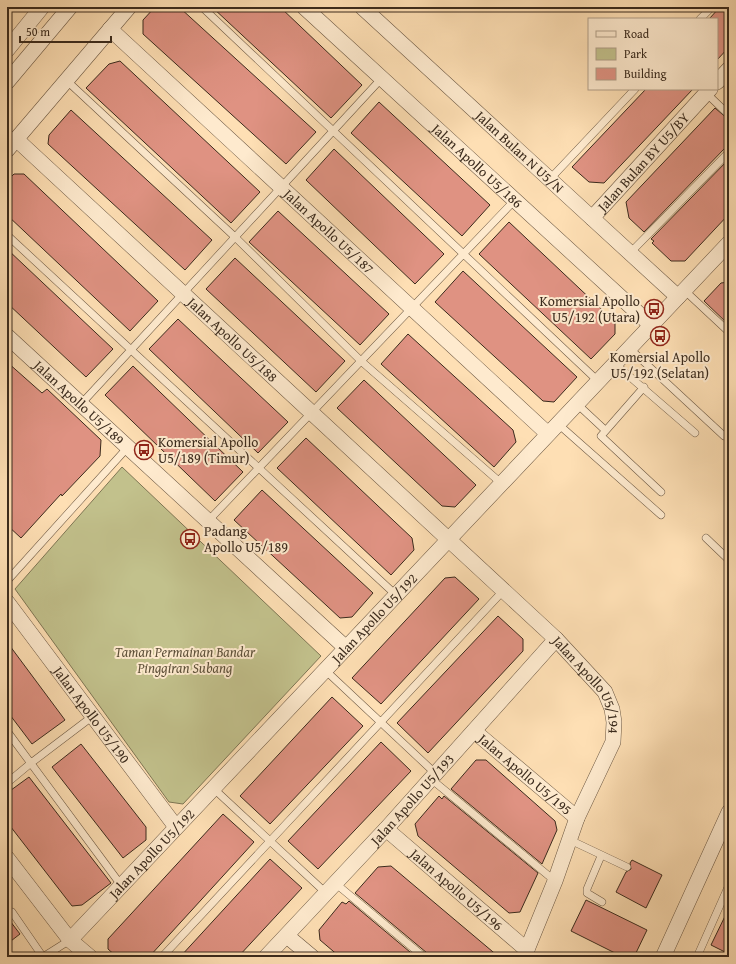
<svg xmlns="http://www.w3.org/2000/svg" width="736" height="964" font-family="'Gentium Book Plus',serif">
<rect width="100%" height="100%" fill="#fedfb4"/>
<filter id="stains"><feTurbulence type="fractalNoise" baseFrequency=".005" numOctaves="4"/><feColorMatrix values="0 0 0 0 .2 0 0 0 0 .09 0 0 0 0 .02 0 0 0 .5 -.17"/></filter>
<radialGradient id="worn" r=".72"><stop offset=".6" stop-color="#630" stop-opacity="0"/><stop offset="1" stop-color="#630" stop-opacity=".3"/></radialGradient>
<path fill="#c2c18c" stroke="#7e7654" d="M122,467L321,656L183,804L169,802L15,589Z"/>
<path fill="#df9282" stroke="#3b2b1d" d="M155,7H179L316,132L286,164L143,34V20Z
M212,7H280L362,85L331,118Z
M720,7H729V47L717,60V19H709Z
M120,61L260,192L231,223L86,88L109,64Z
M646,89H693L604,183L589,182L572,167Z
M379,102L490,205L462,236L351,133Z
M715,108L729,120V147L725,148L644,232L629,218L626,202Z
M71,110L212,240L185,270L48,144L49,135Z
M334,149L444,254L415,284L306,180Z
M729,159V214L685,261H671L652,243L654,241L651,239Z
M14,174H24L158,301L130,331L7,215V181Z
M278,211L389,314L360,345L249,242Z
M509,222L615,322V334L591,359L479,254Z
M7,249L113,349L86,377L7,303Z
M235,258L345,361L316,392L206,289Z
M463,271L577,377L554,402L543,401L435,302Z
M729,282V325L704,301L721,283Z
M178,319L288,422L258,453L149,349Z
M408,334L513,430L516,442L494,467L381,364Z
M7,362L42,393L47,389L101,440L100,456L62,496L61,494L21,538L7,525Z
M133,366L243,472L215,501L105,395Z
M364,380L476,485L455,507L442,506L337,408Z
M306,438L412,538L414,550L391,575L277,468Z
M262,490L373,593L352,617L340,618L234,520Z
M455,577L479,599L381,704L352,678L445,578Z
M498,616L523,639V651L428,753L397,723Z
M7,642L65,720L32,744L7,711Z
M332,697L363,726L270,824L240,796Z
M381,742L411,771L318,869L288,841Z
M81,744L146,827V840L123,858L52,767Z
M476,760H486L555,821L557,830L542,864L451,789Z
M29,777L111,883L82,905L72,906L7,822V793Z
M439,796L442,799L444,796L538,873L520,912L509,913L418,836L415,824Z
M223,814L254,842L149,957H117L108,949V939Z
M270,859L302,888L238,957H180Z
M632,860L662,875L646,908L616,892L626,872L631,869L630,863Z
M391,866L499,957H429L427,953L355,893L378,867Z
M586,900L647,930L634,957H623L571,931Z
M349,901L416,957H340L320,940L319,930L342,902L346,904Z
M729,908V954L711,945Z
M7,917L20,934L7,944Z"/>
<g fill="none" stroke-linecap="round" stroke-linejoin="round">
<defs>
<path id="lane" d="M202,7L598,381
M700,19L712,7
M66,80L235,237L361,361L501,483
M705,92L729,115
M550,179L635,89
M7,235L396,595
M630,253L729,152
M684,290L729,332
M629,348L724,436
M614,363L695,433
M644,387L601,436L661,492
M576,403L605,430
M81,404L381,79
M557,423L661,515
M208,521L514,201
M706,538L729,560
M7,581L128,447
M325,670L436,774
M7,731L121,885
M431,779L555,881
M7,783L31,763L93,716
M213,788L326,893
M570,840L627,867
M601,856L587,889V893L602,902
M335,883L424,957
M7,910L12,912L43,957
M43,957L70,940
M162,957L503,591
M697,957L729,885"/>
<g id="street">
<path id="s1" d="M304,7L651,325"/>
<path id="s2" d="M362,7L678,297"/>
<path id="s3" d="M110,29L547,433"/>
<path d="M7,50L42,7"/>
<path d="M7,82L70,7"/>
<path d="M717,82L729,69"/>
<path id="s4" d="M16,139L556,639L605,692L612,709L614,722L613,742L577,818L555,881L524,957"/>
<path d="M7,150L129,7"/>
<path id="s5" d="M592,218L710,89"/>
<path id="s6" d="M7,336L346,648"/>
<path id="s7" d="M7,602L176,827"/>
<path id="s8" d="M474,731L577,818"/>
<path id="s9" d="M386,829L527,950"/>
<path d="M7,858L70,940L90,957"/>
<path d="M287,936L312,957"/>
<path id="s10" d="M70,940L729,243"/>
<path id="s11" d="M266,957L386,829L556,639"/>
<path d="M663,957L729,812"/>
</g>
</defs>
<use href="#lane" stroke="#6c5843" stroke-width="8"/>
<use href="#street" stroke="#6c5843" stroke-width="16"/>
<use href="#lane" stroke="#feeace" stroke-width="7"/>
<use href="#street" stroke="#feeace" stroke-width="15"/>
</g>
<defs>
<symbol id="bus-ring" viewBox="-11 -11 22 22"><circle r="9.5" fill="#feeace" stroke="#8f2418" stroke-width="1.5"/><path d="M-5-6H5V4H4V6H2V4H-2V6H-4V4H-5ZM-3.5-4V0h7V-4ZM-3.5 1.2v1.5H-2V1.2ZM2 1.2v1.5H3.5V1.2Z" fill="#8f2418"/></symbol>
</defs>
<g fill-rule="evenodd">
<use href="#bus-ring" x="643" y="298" width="22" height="22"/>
<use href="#bus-ring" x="649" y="325" width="22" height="22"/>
<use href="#bus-ring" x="133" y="439" width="22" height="22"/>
<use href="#bus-ring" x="179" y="528" width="22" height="22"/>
</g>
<g text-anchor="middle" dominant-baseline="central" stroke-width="4" stroke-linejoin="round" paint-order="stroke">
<g font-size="14" fill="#3b2b1d" stroke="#feeace">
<text stroke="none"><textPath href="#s2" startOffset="214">Jalan Bulan N U5/N</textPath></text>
<text stroke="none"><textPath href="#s5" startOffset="76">Jalan Bulan BY U5/BY</textPath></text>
<text stroke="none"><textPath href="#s1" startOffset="235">Jalan Apollo U5/186</textPath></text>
<text stroke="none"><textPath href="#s3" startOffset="298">Jalan Apollo U5/187</textPath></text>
<text stroke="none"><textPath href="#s4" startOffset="295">Jalan Apollo U5/188</textPath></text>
<text stroke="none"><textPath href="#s6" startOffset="98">Jalan Apollo U5/189</textPath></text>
<text stroke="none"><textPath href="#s10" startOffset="443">Jalan Apollo U5/192</textPath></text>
<text stroke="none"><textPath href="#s4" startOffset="793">Jalan Apollo U5/194</textPath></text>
<text stroke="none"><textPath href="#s7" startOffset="141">Jalan Apollo U5/190</textPath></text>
<text stroke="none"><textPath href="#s8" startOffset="67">Jalan Apollo U5/195</textPath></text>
<text stroke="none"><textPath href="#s11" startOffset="215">Jalan Apollo U5/193</textPath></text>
<text stroke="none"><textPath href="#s10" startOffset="119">Jalan Apollo U5/192</textPath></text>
<text stroke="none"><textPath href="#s9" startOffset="93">Jalan Apollo U5/196</textPath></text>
</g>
<g font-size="14" fill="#3b2b1d" stroke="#feeace" text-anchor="start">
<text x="640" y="301" text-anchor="end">Komersial Apollo<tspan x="640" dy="16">U5/192 (Utara)</tspan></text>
<text x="660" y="357" text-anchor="middle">Komersial Apollo<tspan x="660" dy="16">U5/192 (Selatan)</tspan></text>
<text x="158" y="442">Komersial Apollo<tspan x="158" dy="16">U5/189 (Timur)</tspan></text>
<text x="204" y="531">Padang<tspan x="204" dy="16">Apollo U5/189</tspan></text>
</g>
<g font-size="14" font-style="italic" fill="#5d5039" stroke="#feeace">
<text x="185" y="652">Taman Permainan Bandar<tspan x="185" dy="16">Pinggiran Subang</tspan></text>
</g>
</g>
<rect width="736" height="964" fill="none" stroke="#fedfb4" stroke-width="24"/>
<rect x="8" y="8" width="720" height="948" fill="none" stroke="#3b2b1d" stroke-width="2"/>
<rect x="12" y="12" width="712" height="940" fill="none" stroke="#3b2b1d"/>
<rect x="588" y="18" width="130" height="72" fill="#feeace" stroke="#b09e87"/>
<rect x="596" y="31" width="20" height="6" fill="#feeace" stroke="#b09e87"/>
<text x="624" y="38" font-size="12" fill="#3b2b1d">Road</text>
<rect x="596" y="48" width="20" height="12" fill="#c2c18c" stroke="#b09e87"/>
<text x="624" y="58" font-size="12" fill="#3b2b1d">Park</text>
<rect x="596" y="68" width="20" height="12" fill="#df9282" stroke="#b09e87"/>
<text x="624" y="78" font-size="12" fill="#3b2b1d">Building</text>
<path d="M20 36v6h91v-6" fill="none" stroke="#3b2b1d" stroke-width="2"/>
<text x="26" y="36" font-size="12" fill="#3b2b1d" stroke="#feeace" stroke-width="3" paint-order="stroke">50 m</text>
<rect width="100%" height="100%" filter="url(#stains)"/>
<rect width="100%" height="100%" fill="url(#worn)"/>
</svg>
